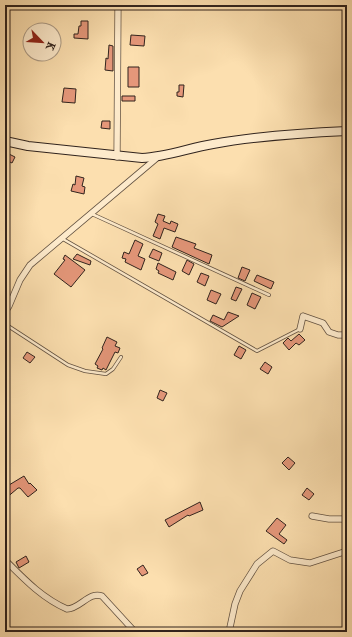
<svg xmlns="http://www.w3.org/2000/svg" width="352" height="637" font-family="'IM FELL Great Primer',serif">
<rect width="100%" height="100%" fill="#fcdfaf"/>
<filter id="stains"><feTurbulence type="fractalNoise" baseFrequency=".005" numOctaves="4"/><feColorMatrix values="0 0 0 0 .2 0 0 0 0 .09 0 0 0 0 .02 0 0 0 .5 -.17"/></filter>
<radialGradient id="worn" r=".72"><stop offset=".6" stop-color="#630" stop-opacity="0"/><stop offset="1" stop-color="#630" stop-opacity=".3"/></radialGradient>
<path fill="#e5977a" stroke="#30231d" d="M81,21H88V39L74,38V34H78L79,26H81Z
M131,35L145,36L144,46L130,45Z
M109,45L113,46V71L105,70L106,58L108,59Z
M128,67H139V87H128Z
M179,85H184L183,97L177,96V92H179Z
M64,88L76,89L75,103L62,102Z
M122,96H135V101H122Z
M102,121H110V129L101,128Z
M7,153L15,157L12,163L10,162L5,173V158Z
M76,176L84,178L82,186L85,187L84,194L71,191L73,184L75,185Z
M158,214L165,216L163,221L170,224L171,221L178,224L175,232L164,228L160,239L153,236L158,224L155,222Z
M176,237L196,244L194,248L212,255L209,264L172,247Z
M135,240L143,244L138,256L145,259L141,270L125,262L126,259L122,258L124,252L129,254Z
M153,249L162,253L159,261L149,257Z
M77,254L91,261L90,265L73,259Z
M65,255L85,270L71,287L54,274L65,260L63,259Z
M187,260L194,264L189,275L182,271Z
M158,263L176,272L173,280L158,273L159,271L156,269Z
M242,267L250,270L245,281L238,278Z
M201,273L209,276L205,286L197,282Z
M257,275L274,282L271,289L254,281Z
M236,287L242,289L236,301L231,299Z
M211,290L221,294L216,304L207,300Z
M252,293L261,297L255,309L247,305Z
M228,312L239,316L222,327L210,321L213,315L224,320Z
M299,334L305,340L299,345L296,343L289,350L283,343L288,338L291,341Z
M107,337L117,342L115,346L120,348L118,353L115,352L106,370L103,368L102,370L97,368L98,366L95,364L103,349L102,348Z
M239,346L246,350L241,359L234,355Z
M27,352L35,357L30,363L23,358Z
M265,362L272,367L268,374L260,369Z
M160,390L167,393L163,401L157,398Z
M288,457L295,463L289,470L282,463Z
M24,476L29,484L30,483L37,490L28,497L20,488H18L5,499V485L8,483L9,485Z
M307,488L314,494L309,500L302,495Z
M200,502L203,510L189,516L188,515L169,527L165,520Z
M277,518L286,525L279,534L287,540L284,544L266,531Z
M26,556L29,562L19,568L16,562Z
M143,565L148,573L142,576L137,569Z"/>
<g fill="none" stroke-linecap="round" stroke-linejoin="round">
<defs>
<path id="lane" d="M92,214L269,295
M63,239L257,351L300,329
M5,324L68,365L85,371L106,374L113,369L121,357"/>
<path id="street" d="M117,157L118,5
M5,312L9,306L20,280L30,265L158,157
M300,329L303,316L323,323L329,332L338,335H347
M312,516L329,519H347
M5,560C24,579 42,598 67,609C80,609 89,591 102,596L135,632
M229,632L235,604L240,591L257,564L273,551L290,560L310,563L347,551"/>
<path id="secondary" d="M5,141L28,146L142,158C166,157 189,148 213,144C258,136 302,133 347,131"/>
</defs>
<use href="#lane" stroke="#635242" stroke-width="4"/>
<use href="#street" stroke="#635242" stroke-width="7"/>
<use href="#secondary" stroke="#30231d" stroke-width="10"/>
<use href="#lane" stroke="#fdeacb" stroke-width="2.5"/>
<use href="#street" stroke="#fdeacb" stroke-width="5.5"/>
<use href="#secondary" stroke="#fdeacb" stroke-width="8"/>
</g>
<rect width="352" height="637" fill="none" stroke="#fcdfaf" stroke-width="20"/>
<rect x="6" y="6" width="340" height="625" fill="none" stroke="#30231d" stroke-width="2"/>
<rect x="10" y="10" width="332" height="617" fill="none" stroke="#30231d"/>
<g transform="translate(42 42) rotate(115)"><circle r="19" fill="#fdeacb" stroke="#ab9a85"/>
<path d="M0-3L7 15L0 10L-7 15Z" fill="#8f2418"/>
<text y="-6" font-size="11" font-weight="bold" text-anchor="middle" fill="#30231d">K</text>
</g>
<rect width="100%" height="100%" filter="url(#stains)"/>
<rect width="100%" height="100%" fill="url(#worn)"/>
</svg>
